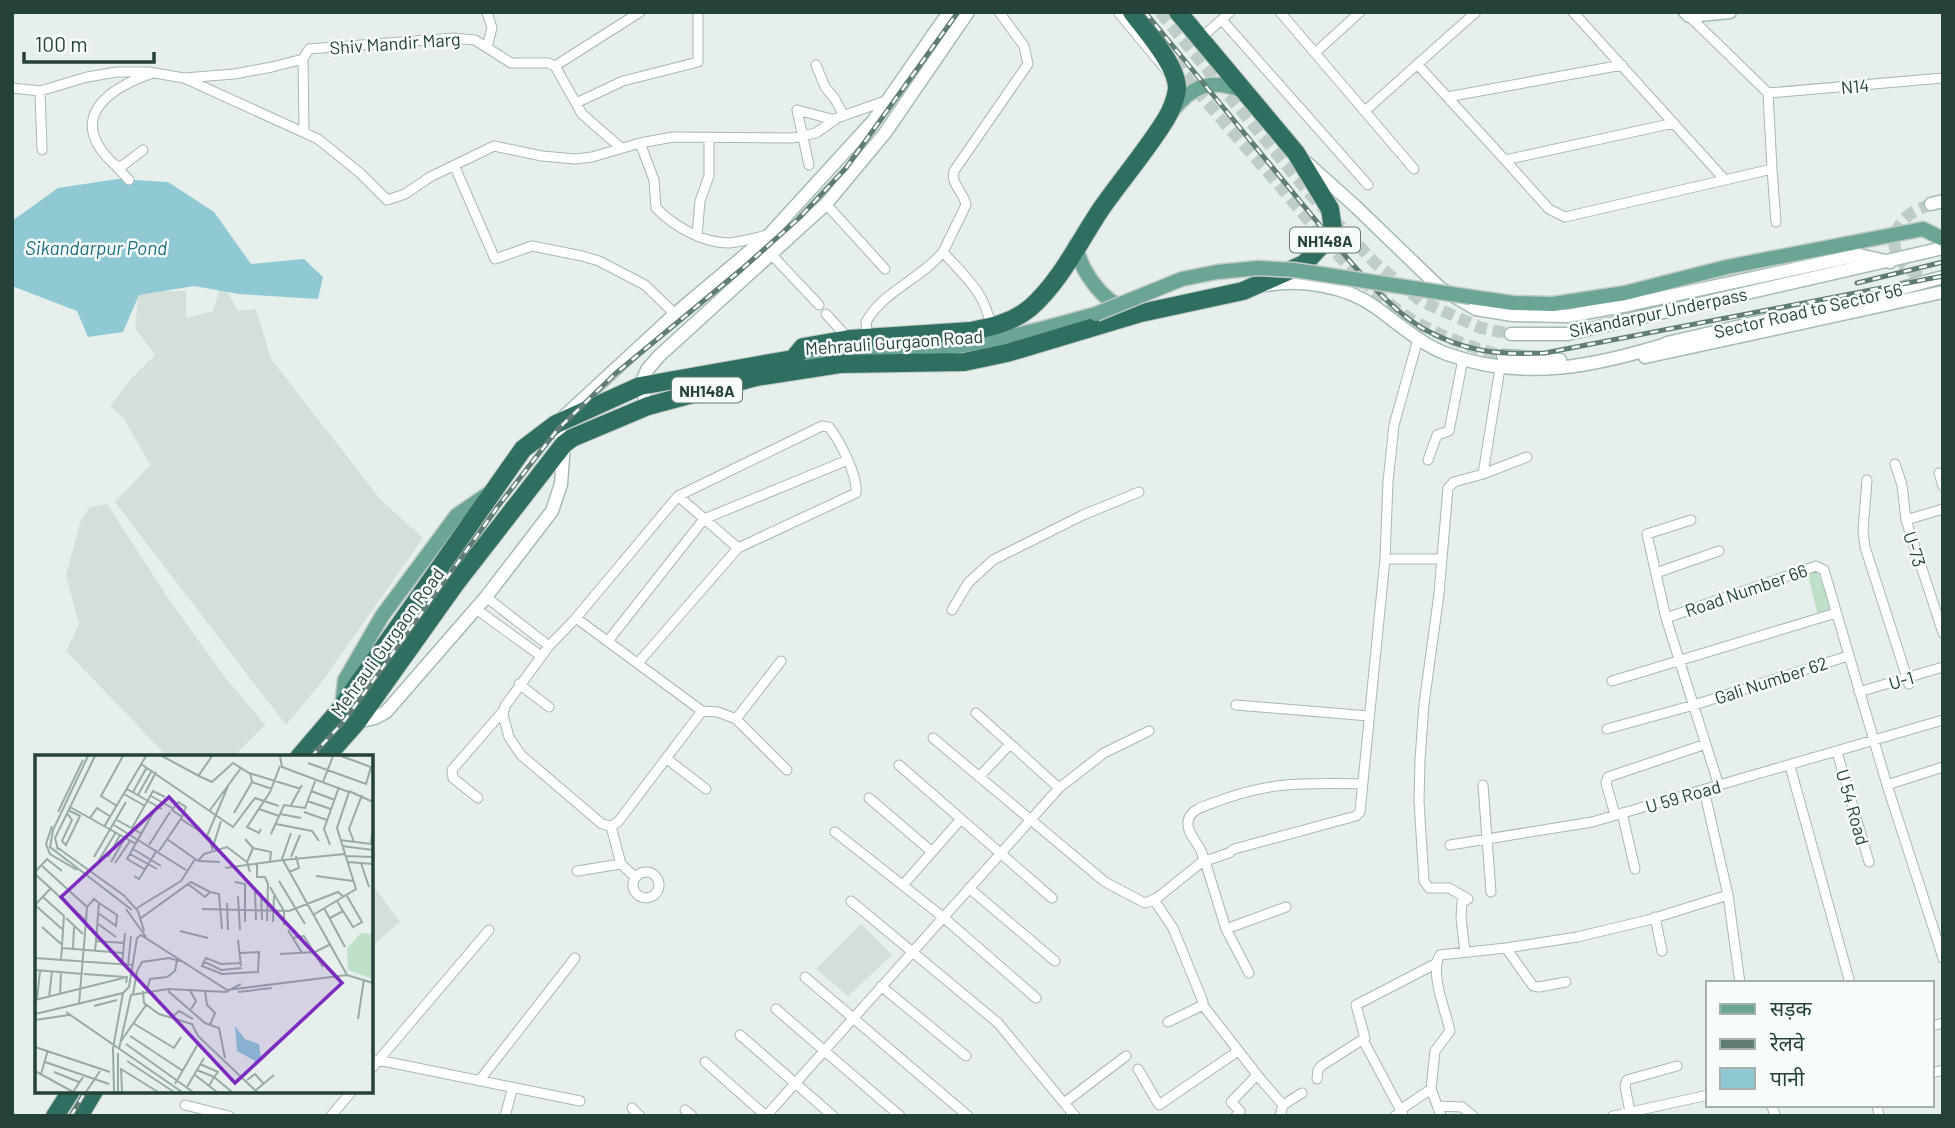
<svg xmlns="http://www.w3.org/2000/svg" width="1955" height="1128" font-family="Barlow,'Noto Sans Devanagari',sans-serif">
<rect width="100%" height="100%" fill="#e6efeb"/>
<path fill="#d4dfda" d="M222,282L238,311L256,309L271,359L381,500L423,538L324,679L286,725L115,502L150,465L123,417L110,406L130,380L155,355L135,328L139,291H186V318L213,311Z
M107,504L170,601L225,677L265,725L233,757H168L66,651L79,624L66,576L80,522L90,507Z
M371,883L400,922L371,947Z
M861,924L892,955L848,996L816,969Z"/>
<path fill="#bfe0c8" d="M1816,566L1832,611L1818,616L1807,570Z"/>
<path fill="#8ec9d4" d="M118,179L168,182L214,212L251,264L304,259L323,277L318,299L239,294L194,286L139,295L123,332L88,337L77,311L12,286V221L58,188Z"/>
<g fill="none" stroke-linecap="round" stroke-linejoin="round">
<path stroke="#bfccc8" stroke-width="12" stroke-dasharray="12 6" stroke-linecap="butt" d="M1160,12L1310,194L1375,263L1421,301L1481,328L1511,334
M1174,61C1206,104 1243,143 1278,184C1317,229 1358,285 1409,318C1441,337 1468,346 1503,356
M1931,204C1924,207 1916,210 1910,214C1878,240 1900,272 1932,282"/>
<defs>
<path id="street" d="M487,12L492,28L487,47
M1118,12L1167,71
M1280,12L1414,169
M1573,12L1725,180L1772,169L1768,93L1689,16
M1222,20L1368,185
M1200,39L1230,12
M1315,53L1360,12
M303,59L304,131
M1417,64L1505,160
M816,65L825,87L835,99L844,116
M555,66L582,114L621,148
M184,78L318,139L360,173L387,200L405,194L430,177L494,146L542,156L575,159L592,157L640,143L673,137L793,138L816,133L837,118L888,100
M12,88L40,91L87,77L117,72H149L184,78L234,74L272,67L303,59L309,49L454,38L475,40L511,63H548L555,66L640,12
M40,91L42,150
M1768,93L1943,78
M1447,97L1622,65
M576,103L623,81L698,62V12
M1365,111L1476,12
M1674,123L1505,160L1549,209L1565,217L1725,180
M640,143L654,180L656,208C674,226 702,243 729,243C742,242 755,238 767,235
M143,150L122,166H116C67,122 102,91 150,74
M454,165L495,259L532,246L582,256L599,261L645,285L675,314
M809,165L797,110L835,120
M116,166L129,180
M1772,169L1776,222
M826,204L885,269
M697,236L700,201L709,176V138
M771,254L819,305
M826,314L849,339
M991,327C985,292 966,278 943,252L966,205C964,192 950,184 954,171L1028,64L1024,46L999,12
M868,339L866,322C883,291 921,279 943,252
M1428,460L1437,435L1449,431L1463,359
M1895,464L1902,485L1906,520L1943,633
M1939,473L1943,486
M1483,474L1527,457
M1867,480L1863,531L1865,547L1909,684
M678,496L738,548
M1691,520L1647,534L1666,618L1719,786
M1906,520L1943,509
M1385,559H1441
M1656,573L1719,551
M486,597L549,646
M476,609L541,656
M952,610L968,583L993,560L1083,515L1139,492
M576,618L702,711L718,712L736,719L787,770
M1666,618L1816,566L1824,570L1887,785L1943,958
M608,641L704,519L848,460
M638,663L738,548L856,493C858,476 840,441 829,427L822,426L678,496L576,618L549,646L505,706L503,715L509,737L521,755L602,824L611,826L618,822L702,711
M1612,681L1836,613
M519,684L549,707
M1859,692L1943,667
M1236,705L1369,716
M976,713L1059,788
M736,719L781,661
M1607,729L1694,705L1848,656
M933,738L1105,882L1145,903L1157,898L1203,861C1205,847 1186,836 1188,822C1189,810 1204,806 1213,803C1269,781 1304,783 1363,784
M1837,752L1869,862
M667,759L706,789
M899,765L1052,898
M1790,766L1850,983
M979,777L1010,744
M1483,785L1491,892
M1887,785L1943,767
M1704,790L1728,895L1740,983
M478,798L453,778L452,770L503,711
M869,798L931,851
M1622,813L1635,869
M1615,815L1606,783L1608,777L1706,744
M611,826L621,864L635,877
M835,832L943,917L1036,998
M1450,845L1592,822L1943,720
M1204,858L1226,929L1249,973
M1205,861L1229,853L1234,849L1356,816L1360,812L1385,559L1388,482L1394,425L1418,339
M577,871L621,864
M633 885a13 13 0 1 1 26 0a13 13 0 1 1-26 0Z
M903,885L961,819
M969,888L1055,961
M1154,900L1173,928L1203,1002L1201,1006L1168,1022
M851,901L998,1023L1064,1103L1126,1056
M1655,917L1662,951
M1226,929L1286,907
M1506,948L1533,986L1539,987L1566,982
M1465,952L1461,918L1462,902L1468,899L1449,888H1429L1424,881L1419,801L1420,760L1424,704L1439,594L1448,488L1454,482L1483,474L1500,368
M805,977L968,1116
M881,986L966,1056
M1202,1004L1262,1081L1283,1105
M776,1009L900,1116
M1932,1026L1943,1023
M740,1035L833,1116
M1363,1040L1402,1113
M378,1060L580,1101
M705,1062L766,1116
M371,1069L489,930
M1138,1069L1159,1105L1238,1051
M1932,1073L1943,1070
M1317,1079L1318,1070L1321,1066L1365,1038L1356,1005L1437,963
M479,1081L575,958
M1431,1089L1441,1116
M1064,1103L1075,1116
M185,1105L229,1116
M1771,1105L1776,1116
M1877,1105L1879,1116
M1438,1106L1462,1107L1473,1116
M632,1108L640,1116
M685,1110L692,1116
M1630,1112L1625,1086L1627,1080L1677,1066
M331,1116L352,1091
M505,1116L513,1087
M766,1116L1059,788L1104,753L1149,731
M1236,1116L1240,1111L1231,1102L1257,1075
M1280,1116L1283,1105L1302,1093
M1395,1116L1402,1113L1403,1108L1431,1089L1435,1051L1450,1031C1446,1011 1429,973 1440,955L1506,948L1577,937L1648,920L1728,895
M1613,1116L1708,1095"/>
<path id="secondary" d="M1685,12L1689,16L1730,12
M1307,163L1355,206L1440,288L1476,309L1513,315L1568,316L1628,305L1859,255L1890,262
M1931,204L1943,201
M1267,285C1302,279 1346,286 1375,307C1398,323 1420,344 1447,354C1524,382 1597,366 1673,342
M1511,334H1568L1943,248
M1667,343L1869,297L1943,277
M1503,356L1560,360
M1645,357L1943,292
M648,406L640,386L647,370L659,356L826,204L885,133L968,12
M357,722L375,718L386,712L486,597L552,511L561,484L564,444L556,424L675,314L769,235L874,120L949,12"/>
<path id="primary" d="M1173,110C1193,85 1211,79 1241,90
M1076,245C1080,270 1102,301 1126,309
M1471,297L1513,303L1553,304L1625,293L1727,267L1923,229L1943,239
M793,359C850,351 908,353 965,345C1010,338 1053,326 1096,314
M342,706L345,680L382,616L457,515L488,494"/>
<path id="highway" d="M299,757L341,708L523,449L556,424L640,386L793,359L803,347L849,339L971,331C992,327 1013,322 1030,308C1060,282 1079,242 1101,209C1122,179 1147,150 1166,119C1171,111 1176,98 1177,89C1178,66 1145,30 1132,12
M326,757L357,722L456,583L564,444L572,438L648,406L756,377L840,364L964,362L1007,353L1141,313L1243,291L1304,264L1320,247L1333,229L1330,209L1296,153L1178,12
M55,1116L71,1091
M79,1116L94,1091"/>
</defs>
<use href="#street" stroke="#a8b8b2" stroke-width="11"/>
<use href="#secondary" stroke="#a4bbb3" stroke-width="15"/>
<use href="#primary" stroke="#c2cac8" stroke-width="17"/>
<use href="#highway" stroke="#c2cac8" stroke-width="20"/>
<use href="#street" stroke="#fff" stroke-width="9"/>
<use href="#secondary" stroke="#fff" stroke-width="12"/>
<use href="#primary" stroke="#6aa596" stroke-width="14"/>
<use href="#highway" stroke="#2f6f62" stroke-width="18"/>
<defs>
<path id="rail" d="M1145,12C1198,77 1251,141 1304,206C1336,244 1380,303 1422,328C1465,352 1497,355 1545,353L1943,276
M1857,283L1943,262
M311,757L345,720L499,505L557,430L615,374L742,269L799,218L846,168L958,12
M71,1116L86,1091"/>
</defs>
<use href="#rail" stroke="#5f7d75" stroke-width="5"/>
<use href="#rail" stroke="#f7fbf9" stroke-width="2.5" stroke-dasharray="8" stroke-linecap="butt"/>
<defs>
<path id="primary-bridge" d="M1096,314L1182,279L1217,272L1258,268L1294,270L1471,297"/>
</defs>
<use href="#primary-bridge" stroke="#c2cac8" stroke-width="17" stroke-linecap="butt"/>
<use href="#primary-bridge" stroke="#6aa596" stroke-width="14"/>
</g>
<g text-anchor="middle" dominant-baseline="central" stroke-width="5" stroke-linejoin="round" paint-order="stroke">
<g fill="#f7fbf9" stroke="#637a73" stroke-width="2">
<rect x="1290" y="227.5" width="70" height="25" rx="5"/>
<rect x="672" y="377.5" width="70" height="25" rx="5"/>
</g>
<g font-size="16" font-weight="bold" fill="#24423a">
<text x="1325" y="240">NH148A</text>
<text x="707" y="390">NH148A</text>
</g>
<g font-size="18" fill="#24423a" stroke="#f7fbf9">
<text transform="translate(395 43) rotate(-4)">Shiv Mandir Marg</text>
<text transform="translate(1855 86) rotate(-5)">N14</text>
<text transform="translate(1808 310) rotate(-13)">Sector Road to Sector 56</text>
<text transform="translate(1658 312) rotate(-12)">Sikandarpur Underpass</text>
<text transform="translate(894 342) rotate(-4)">Mehrauli Gurgaon Road</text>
<text transform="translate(1915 549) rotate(72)">U-73</text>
<text transform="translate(1746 590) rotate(-19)">Road Number 66</text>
<text transform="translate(387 642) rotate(-54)">Mehrauli Gurgaon Road</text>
<text transform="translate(1771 680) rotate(-18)">Gali Number 62</text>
<text transform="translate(1901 680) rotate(-16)">U-1</text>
<text transform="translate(1683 796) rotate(-16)">U 59 Road</text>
<text transform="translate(1853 807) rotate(74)">U 54 Road</text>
</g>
<g font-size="19" font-style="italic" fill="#1c6f80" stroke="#f7fbf9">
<text x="96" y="247">Sikandarpur Pond</text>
</g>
</g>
<g transform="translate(35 755)">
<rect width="338" height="338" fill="#e6efeb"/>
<path d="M326,178L338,179V224L313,215L312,193Z" fill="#bfe0c8"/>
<path d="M200,271L210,284L224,289L226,303L222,307L202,296Z" fill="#8ec9d4"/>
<path fill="none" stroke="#98aaa4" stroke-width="2" d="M53,1L18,75L15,92L97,155M127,1L164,21M245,1L247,12L314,37L302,73L321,134L278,160M273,8L331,29L336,12L306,1M106,9L198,72L220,43L244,51M215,18L217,27L237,34M164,20L177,1M164,21L177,27L198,8L214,18L266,34M288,27L298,1M92,34L127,54M276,36L300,45M314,36L338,47M98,37L112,12M110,38L121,17M89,39L110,51M103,40L117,15M116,41L137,53M272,46L296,54M256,50L267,30M82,51L66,41L88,1M35,52L101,89M224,54L244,61M175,55L206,13M23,57L48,5M269,57L292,65M32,58L37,65L27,86L31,90L45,61L33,55M199,58L217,27M245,59L266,63M55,63L62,53L76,62M146,64L175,83L177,93M82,65L107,79M241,69L277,76L284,86M79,70L151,115M17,71L11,89L15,99L42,115M69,72L111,1M97,73L118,36L130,42M226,74L224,78L212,72L235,37L245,11M236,79L249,50L270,53L281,24M172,81L193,31M132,84L163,106L169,99L192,92L212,107M210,84L218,93L236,97L235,106M305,85L336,89L337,79M319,87L314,74L327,40M114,90L135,57M295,90L289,74L304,32M307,91L338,95M23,93L91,142M98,94L126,111M23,95L20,83L60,1M177,95L186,66M124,96L147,62L151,52L143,47L137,55L147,62M95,99L122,114M310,99L248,105L312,220M311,101L338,102M59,102L91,47M73,102L85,80M256,102L265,80M247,104L256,78M64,105L81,77M164,106L185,107M76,107L90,83M313,107L338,109M80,108L95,86M326,108L334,132M222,109V122H230L233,129L232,166M6,110L52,152M190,113L248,105M111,115L92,104L122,51M0,117L12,104L27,116M215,117L212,107L218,93M254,117L264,113L261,101M0,119L51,166L44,249M99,121L104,124L122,95M281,121L318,126M244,126L270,169M200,127L210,129V167M153,129L170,142L175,137L184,139L187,174M235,132L249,156V170M220,137L221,165M226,138L227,165M203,141L205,175M8,142L29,161L26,205M91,143L103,156L109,176M192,148L193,175M0,150L27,174M0,150L16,133M102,153L146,126L160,104M289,153L310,192M91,154L111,182M167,154L254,156L303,137L309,142M308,156L318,172L327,167L312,141M63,158L81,171L82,160L64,148M31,163L48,179M106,163L156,127L175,137M295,163L308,156L302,146M51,166L52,152L59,144L64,148L61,186M238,167L239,141M62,168L81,182M7,172L26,189M253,175L267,198M145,176L173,183M257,183L269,181L288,212M203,185L206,211M27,193L88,198M38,194L39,172M60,196L61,186L89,188M205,198L224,197L223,217L187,219L167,211L171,203L186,209L206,208M245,199L280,197L294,190M0,203L97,210M168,206L186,215L207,213M87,210L90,178M93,210L96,181M0,215L48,219M101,218L107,207L134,203L145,206M49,219L90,222M154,234L161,246L156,254M112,235L115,224L132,222L140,216L142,205M108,236L109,248L124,259L157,269L163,281L222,337M133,236L170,268L184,273L190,303M170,236L172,250L180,258L175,270M203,237L237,233M98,239L102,217M25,240L26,217M14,243L17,216M0,245L92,222L91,228M2,245L5,216M59,251L82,245M31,257L147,337M0,259L88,238L94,232L102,183L106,180L192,235L312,220L338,228M136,263L144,256L158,264M323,264L329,224M0,265L34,260M98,268L139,293L146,282M95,281L148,316M86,286L111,250M91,289L158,337M0,292L75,317M84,294L96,240L133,234L191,237L206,229M83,298V337M92,306L139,337M10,307L74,329M86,313L87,337M86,314L123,337M162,315L179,322L183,317L165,309M0,316L38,337L48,322M19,317L44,327M6,319L13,295M160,320L182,337M212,325L220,319L229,329M140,329L163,289M174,331L179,322L197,337M152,332L169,303M221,335L239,320M51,337L65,316M79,337L78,293L88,238"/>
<path fill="#7b2cbf" fill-opacity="0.15" stroke="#7b2cbf" stroke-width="3.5" d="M134,42L307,228L200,328L26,142Z"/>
<rect width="338" height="338" fill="none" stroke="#24423a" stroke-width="3.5"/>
</g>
<rect width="1955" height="1128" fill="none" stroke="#24423a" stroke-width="28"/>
<rect x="1706" y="981" width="228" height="126" fill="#f7fbf9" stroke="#a3b1ad" stroke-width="2"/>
<rect x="1720" y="1004" width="35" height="10" fill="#6aa596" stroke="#a3b1ad" stroke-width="2"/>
<text x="1770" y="1016" font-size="21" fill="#24423a">सड़क</text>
<rect x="1720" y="1039" width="35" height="10" fill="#5f7d75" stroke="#a3b1ad" stroke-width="2"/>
<text x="1770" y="1051" font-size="21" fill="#24423a">रेलवे</text>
<rect x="1720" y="1068" width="35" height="21" fill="#8ec9d4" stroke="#a3b1ad" stroke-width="2"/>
<text x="1770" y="1086" font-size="21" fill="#24423a">पानी</text>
<path d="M24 52v10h130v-10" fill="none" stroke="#24423a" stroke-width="3.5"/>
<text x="35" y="52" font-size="21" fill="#24423a" stroke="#f7fbf9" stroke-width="5" paint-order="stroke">100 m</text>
</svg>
